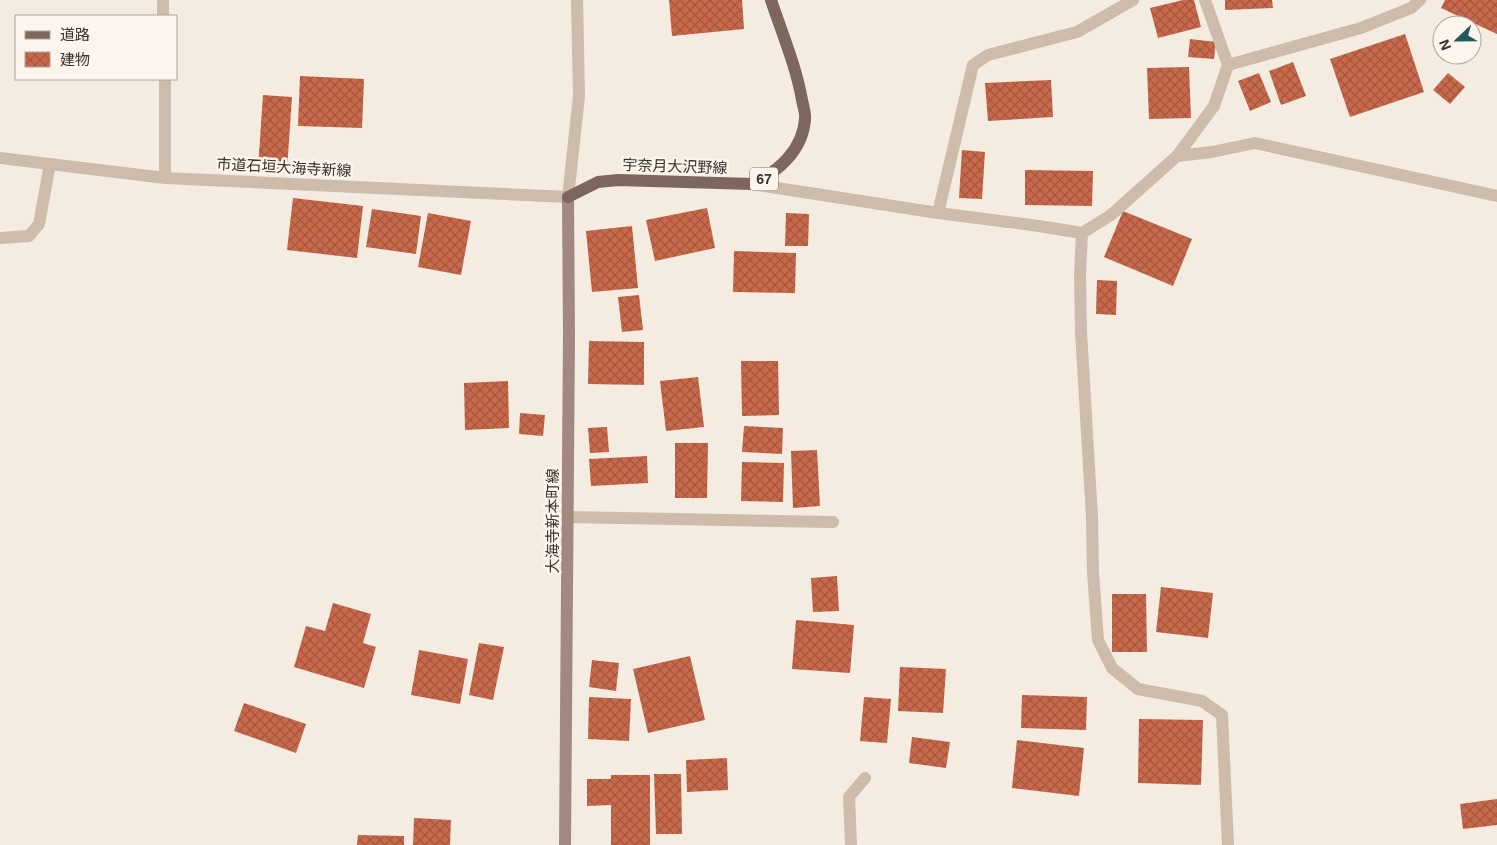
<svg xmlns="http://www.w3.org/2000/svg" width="1497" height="845" font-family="Arial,'Noto Sans JP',sans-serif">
<defs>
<pattern id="building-cross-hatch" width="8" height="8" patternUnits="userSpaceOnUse" patternTransform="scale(1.25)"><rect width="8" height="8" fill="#c8694b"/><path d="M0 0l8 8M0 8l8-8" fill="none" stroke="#a4573f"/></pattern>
</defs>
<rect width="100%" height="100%" fill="#f4ebe1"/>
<path fill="url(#building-cross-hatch)" d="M669,0H742L744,29L672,36Z
M1183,0H1194L1201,27L1158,38L1150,8Z
M1225,0H1272L1273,8L1225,10Z
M1445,0H1497V34L1441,8Z
M1405,34L1424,92L1350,117L1330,59Z
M1190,39L1216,42L1214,59L1188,57Z
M1293,62L1306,96L1281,105L1269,71Z
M1189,67L1191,118L1149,119L1147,68Z
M1259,73L1271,102L1250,111L1238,81Z
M1448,73L1465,87L1450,104L1433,90Z
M300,76L364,79L362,128L298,126Z
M1051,80L1053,117L988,121L985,83Z
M263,95L292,97L287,170L258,168Z
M962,150L985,152L982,199L959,198Z
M1025,170L1093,171L1092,206L1025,205Z
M293,198L363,206L357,258L287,250Z
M707,208L715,248L655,261L646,220Z
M372,209L421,216L416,254L366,247Z
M1123,211L1192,239L1173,286L1104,257Z
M428,213L471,221L461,275L418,267Z
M786,213L809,214L808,246H785Z
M632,226L638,288L592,292L586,231Z
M734,251L796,253L795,293L733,292Z
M1097,280L1117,281L1116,315L1096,314Z
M639,295L643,330L622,332L618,297Z
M589,341L644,342V385L588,384Z
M741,361H778L779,415L742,416Z
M698,377L704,427L666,431L660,381Z
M508,381L509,428L465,430L464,383Z
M520,413L545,415L543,436L519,434Z
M744,426L783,428L782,454L742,452Z
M607,427L609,452L590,453L588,428Z
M675,443H708L707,498H675Z
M817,450L820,506L793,508L791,451Z
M647,456L648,483L591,486L589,459Z
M742,462L784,463L783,502L741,501Z
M837,576L839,611L813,612L811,578Z
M1161,587L1213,593L1208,638L1156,632Z
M1112,594H1146L1147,652H1112Z
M333,603L371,614L363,643L376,647L364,688L294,667L306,626L325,631Z
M796,620L854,625L850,673L792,669Z
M479,643L504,647L493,700L469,695Z
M419,650L468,659L460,704L411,695Z
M690,656L705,720L648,733L633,669Z
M592,660L619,663L616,691L589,687Z
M900,667L946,669L943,713L898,711Z
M1022,695L1087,697L1086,730L1021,728Z
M589,697L631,699L629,741L588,739Z
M864,697L891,699L887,743L860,741Z
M244,703L306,724L296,753L234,731Z
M1139,719L1203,720L1201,785L1138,783Z
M912,737L950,742L946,768L909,763Z
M1017,740L1084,748L1079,796L1012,788Z
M727,758L728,790L687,792L686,760Z
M654,774H681L682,834H656Z
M611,775H650V845H611V805L587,806V779H611Z
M1497,799V825L1463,829L1460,804Z
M414,818L451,820L450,845H413Z
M358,835L404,836V845H357Z"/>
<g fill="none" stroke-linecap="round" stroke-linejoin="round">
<path stroke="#cdbbac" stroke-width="12" d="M163,0V16
M1205,0L1228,65
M1177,156L1212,152L1255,143L1497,196
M0,158L165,178L568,197L579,96L577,0
M165,178V79
M752,184L938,213L1039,226L1082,233L1111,215L1177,156L1214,106L1228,65L1361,28L1411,8L1420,0
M938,213L973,65L988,55L1077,32L1133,0
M1082,233L1080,275L1081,332L1092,517L1093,572L1098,640L1112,668L1138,689L1202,701L1222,715L1228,845
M0,238L29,236L39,224L50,164
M568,517L833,522
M851,845L849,797L865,778"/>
<path stroke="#a18a7d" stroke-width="12" d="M565,845L569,335L568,197"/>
<path stroke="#7d675c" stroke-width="12" d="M568,197L598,182L618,180L752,184C778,172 803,150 805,119C806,113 803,106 802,100C796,66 782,33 771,0"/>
</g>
<g text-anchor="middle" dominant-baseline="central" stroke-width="5" stroke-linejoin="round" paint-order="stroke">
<rect fill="#fbf5ee" stroke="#756b66" stroke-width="1" x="750" y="167.5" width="28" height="23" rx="4"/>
<g font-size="14" font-weight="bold" fill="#3b302b">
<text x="764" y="179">67</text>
</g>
<g font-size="15" fill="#3b302b" stroke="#fbf5ee">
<text transform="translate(675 166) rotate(2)">宇奈月大沢野線</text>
<text transform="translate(284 167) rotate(3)">市道石垣大海寺新線</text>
<text transform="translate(552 521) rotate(-90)">大海寺新本町線</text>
</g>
</g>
<rect x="15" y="15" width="162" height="65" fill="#fbf5ee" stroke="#aea6a0"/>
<rect x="25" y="31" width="25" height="8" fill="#7d675c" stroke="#aea6a0"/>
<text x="60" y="40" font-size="15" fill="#3b302b">道路</text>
<rect x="25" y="52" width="25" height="15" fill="url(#building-cross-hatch)" stroke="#aea6a0"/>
<text x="60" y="65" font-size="15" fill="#3b302b">建物</text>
<g transform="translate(1457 40) rotate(248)"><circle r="24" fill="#fbf5ee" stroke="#aea6a0"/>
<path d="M0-4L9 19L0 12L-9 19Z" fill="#1f5a5e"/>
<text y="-8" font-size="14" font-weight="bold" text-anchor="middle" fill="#3b302b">N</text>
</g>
</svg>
